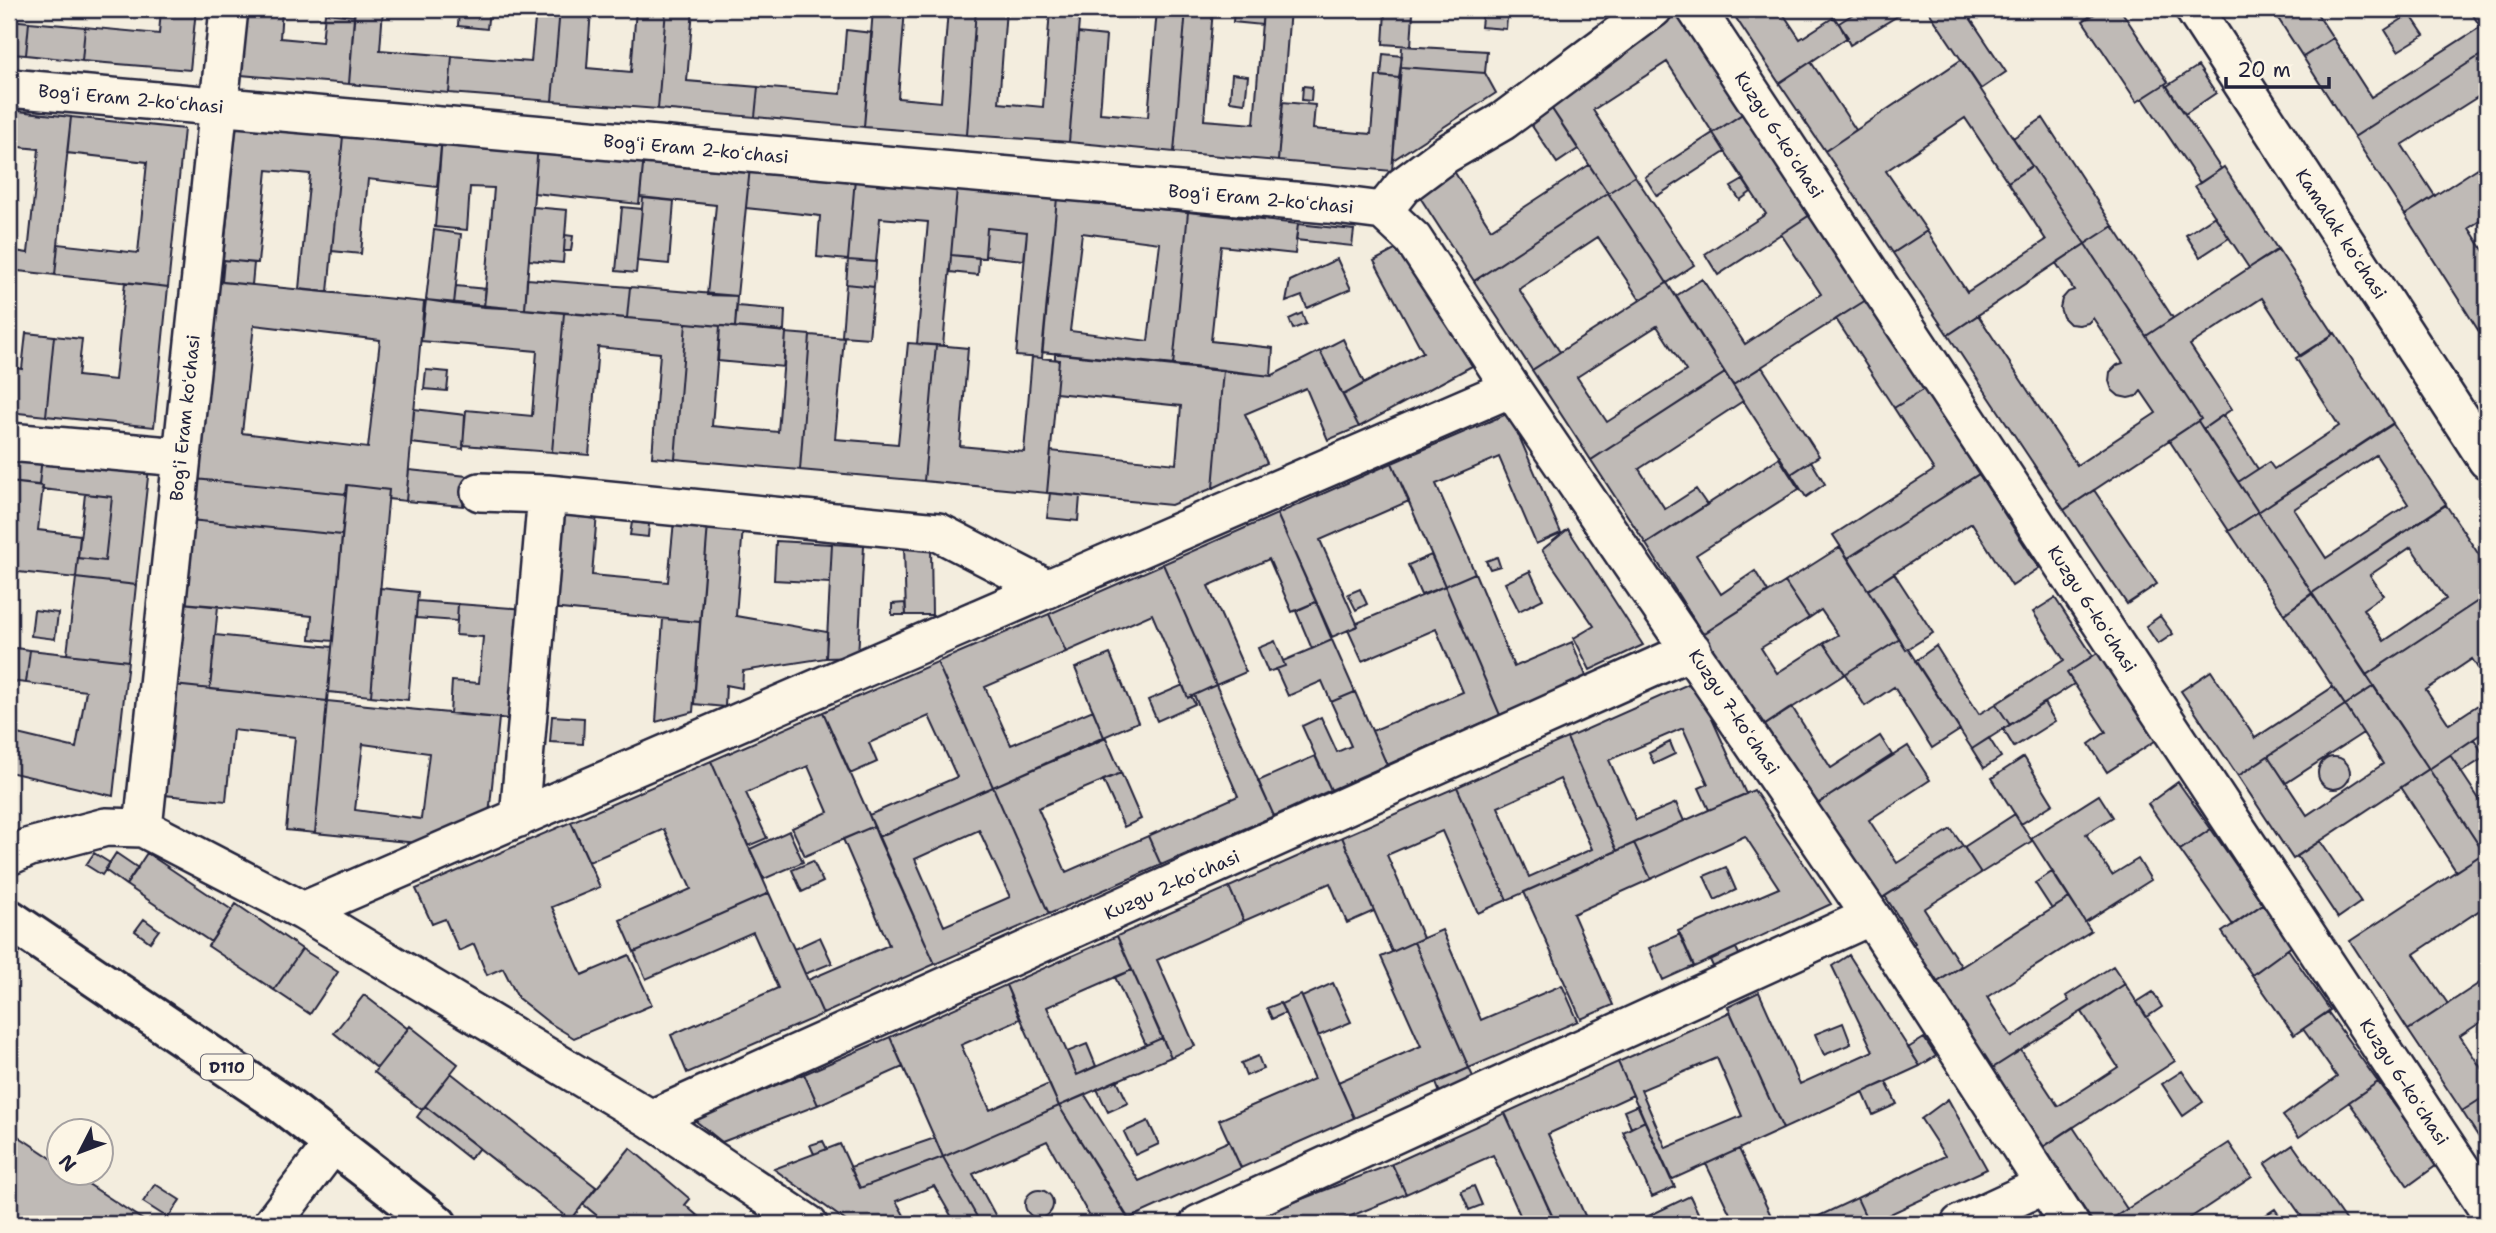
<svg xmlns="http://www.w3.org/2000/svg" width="2496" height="1233" font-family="'Shantell Sans',sans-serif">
<rect width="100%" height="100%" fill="#f3edde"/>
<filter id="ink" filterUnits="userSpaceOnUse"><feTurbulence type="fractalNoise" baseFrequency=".0143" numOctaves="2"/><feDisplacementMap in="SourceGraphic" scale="14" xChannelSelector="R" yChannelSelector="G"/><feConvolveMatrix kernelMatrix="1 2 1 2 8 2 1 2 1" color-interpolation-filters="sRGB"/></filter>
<g filter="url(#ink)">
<path fill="#bfbab6" stroke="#22223b" stroke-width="2" fill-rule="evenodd" d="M125,9H161V12Z
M161,9H196L190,70L82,61L85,27L159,34Z
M246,9H282L280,38L322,42L325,13L354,16L349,84L241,75Z
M330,9H355L354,16L330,13Z
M355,9H383L380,50L452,56L449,93L349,84Z
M459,9H489L487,29L458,26Z
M536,9H560L552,101L449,93L452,56L531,62Z
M560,9H591L587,68L631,72L636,9H666L658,109L552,101Z
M666,9H693L687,81L758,87L755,117L658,109Z
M873,9H905L898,98L941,102L948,9H976L967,135L864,127Z
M976,9H1006L999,103L1043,107L1050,9H1080L1069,142L967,135Z
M1104,9H1157L1156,17L1104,13Z
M1157,9H1186L1174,152L1069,142L1078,33L1106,36L1100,113L1148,117Z
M1186,9H1213L1204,120L1254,124L1263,9H1290L1278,161L1174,152Z
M1234,9H1263L1262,25L1233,22Z
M1483,9H1508L1506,29L1481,27Z
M1730,9H1780L1800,39L1834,17L1848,37L1779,83Z
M1861,9H1909L1850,45L1839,23Z
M1927,9H1964L2006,72L1981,89Z
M2085,9H2102L2090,17Z
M2102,9H2120L2168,82L2137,102L2083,21Z
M2272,9H2314L2333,38L2303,57Z
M2469,9H2487V21L2480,26Z
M1385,11L1413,13L1411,46L1383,44Z
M1679,13L1744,113L1713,133L1667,62L1593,110L1635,176L1608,193L1546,100Z
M2410,14L2424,35L2398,51L2385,30Z
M9,20L29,22L26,55L9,54Z
M29,22L85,27L82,61L26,55Z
M2479,28L2487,41V51L2354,137L2303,57L2333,38L2371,97Z
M846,30L872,33L864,127L755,117L758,87L841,94Z
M1402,46L1487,51L1485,73L1401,67Z
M2487,51V91L2402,145L2435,196L2405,215L2354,137Z
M1383,54L1402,56L1399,78L1381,76Z
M1961,60L2032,166L2008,182L1965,118L1886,171L1927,231L1893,253L1825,151Z
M1811,62L1856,130L1825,151L1779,83Z
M2198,66L2216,93L2185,114L2167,86Z
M1401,67L1485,73L1496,93L1393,160Z
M1232,74L1248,76L1245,103L1230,101Z
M1376,76L1399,78L1392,171L1278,161L1283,102L1315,105L1313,129L1371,134Z
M2165,84L2221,169L2200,183L2143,98Z
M1303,86L1312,87L1311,101L1302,100Z
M1546,100L1578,149L1557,163L1524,114Z
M9,110L71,117L55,275L9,270V250L28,253L39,149L9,146Z
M1744,113L1810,215L1718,275L1705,254L1766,214L1713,133Z
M71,117L184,129L168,287L55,275L58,244L138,253L147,162L67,153Z
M2043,118L2113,226L2085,244L2013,138Z
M236,125L343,136L328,292L299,289L310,174L267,170L258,263L223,260Z
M1713,133L1725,152L1657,196L1645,177Z
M343,136L441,146L437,187L368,179L361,254L332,251Z
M442,137L538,145L525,309L484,307L494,188L470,187L467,230L435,227Z
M538,145L644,156L639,204L534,193Z
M644,156L750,167L737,296L707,295L716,205L640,197Z
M2487,162V216L2469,228L2487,256V344L2405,215Z
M1450,165L1491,229L1589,165L1608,193L1474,281L1414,188Z
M2032,166L2085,244L1948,335L1893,253L1927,231L1967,292L2046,240L2008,182Z
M750,167L855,178L848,260L817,257L820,216L746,208Z
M2224,167L2278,250L2249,268L2195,186Z
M1635,176L1694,265L1667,283L1608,193Z
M855,178L957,188L943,346L917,344L928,222L880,218L876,262L848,260Z
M1743,180L1751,192L1740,200L1731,187Z
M957,188L1057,198L1042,358L1016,356L1027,232L987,228L985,258L951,255Z
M1608,193L1667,283L1640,300L1598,237L1519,289L1560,352L1532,370L1474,281Z
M643,198L674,201L669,264L637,261Z
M1057,198L1188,212L1173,366L1042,352ZM1082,233L1160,243L1148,341L1070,331Z
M533,207L567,210L563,263L529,260Z
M622,207L642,209L636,273L616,271Z
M1188,212L1298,224L1295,254L1221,246L1211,341L1273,348L1271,376L1173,366Z
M1810,215L1866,300L1733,385L1676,296L1702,279L1745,344L1821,294L1781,234Z
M2215,216L2229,238L2200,257L2186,235Z
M1298,224L1354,230L1352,246L1296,240Z
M2113,226L2173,318L2146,336L2085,244Z
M987,228L1027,232L1024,260L985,256Z
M434,230L461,234L454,304L426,300Z
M565,235L573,236L571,251H564Z
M1406,244L1472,366L1359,427L1343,395L1423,352L1374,261Z
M2085,244L2201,419L2064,510L1948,335L1978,315L2077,465L2156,413L2141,391L2137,396L2128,398L2119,396L2112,390L2109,381L2110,372L2117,365L2123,363L2093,318L2088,323L2079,325L2070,324L2063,317L2060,308L2062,299L2068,292L2074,290L2056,263Z
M2278,249L2334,334L2300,356L2262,298L2190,345L2232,409L2203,429L2198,421L2201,419L2146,336Z
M951,255L979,258L978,275L950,272Z
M1337,259L1351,289L1307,308L1302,296L1286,302L1290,281Z
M224,260L254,263L252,285L222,282Z
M848,260L876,262L874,287L846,284Z
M527,279L630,287L627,318L525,309Z
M214,281L424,302L406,501L388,499L389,490L347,485L346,494L195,479ZM254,325L380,340L368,448L242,433Z
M125,282L168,287L154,427L46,416L54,336L82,339L78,376L115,380Z
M1667,283L1725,373L1591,460L1532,370ZM1657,326L1686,371L1607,422L1577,377Z
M846,284L874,287L869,338L842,336Z
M456,286L486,289L484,307L454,304Z
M630,287L737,296L735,327L627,318Z
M426,300L564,313L552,452L463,445L466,410L532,416L537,351L421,341Z
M1866,300L1924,389L1894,408L1836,319Z
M737,306L785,310L784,331L735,327Z
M564,313L686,323L675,459L652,457L660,353L598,347L589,455L552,452Z
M1302,313L1306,324L1293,329L1289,319Z
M686,323L720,326L712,426L778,432L786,333L810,335L800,470L675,459Z
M720,326L786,332L784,367L718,361Z
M26,333L54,336L46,416L9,412V367L22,369Z
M2335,333L2393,423L2258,512L2238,482L2269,462L2274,469L2339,426L2296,358Z
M810,335L844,338L835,439L898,444L908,343L936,345L924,481L800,470Z
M1343,339L1364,383L1343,395L1320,351Z
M936,345L968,348L960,446L1024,452L1032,357L1059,360L1047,493L924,481Z
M1320,351L1359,427L1328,440L1306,388L1245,414L1267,463L1213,488L1223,370L1271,376Z
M1055,353L1223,370L1213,488L1171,505L1047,493L1051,451L1176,464L1181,406L1056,393L1059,360L1055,359Z
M1762,367L1819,456L1791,474L1733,385Z
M426,370L449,372L447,391L424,389Z
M1725,373L1743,401L1639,469L1665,509L1696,489L1707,505L1646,544L1591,460Z
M1924,389L1979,474L1848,558L1833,535L1934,470L1894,408Z
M414,409L465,415L463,449L411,443Z
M1509,413L1561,533L1536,544L1499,457L1436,484L1475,573L1445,586L1392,463Z
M2223,415L2258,469L2238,482L2203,429Z
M2198,421L2258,512L2229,531L2169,440Z
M2393,424L2446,504L2312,593L2258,512ZM2376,455L2408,504L2326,558L2294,509Z
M9,454L42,458L39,485L9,482Z
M42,456L149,468L136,585L76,578L78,558L105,561L112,497L42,489L43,486L39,485Z
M1779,458L1799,489L1696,555L1721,594L1755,571L1768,592L1703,634L1646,544Z
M1811,461L1825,484L1806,497L1791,474Z
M1392,463L1409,501L1320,540L1358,626L1332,637L1277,514Z
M409,470L467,476L463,506L406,501Z
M1979,474L2039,568L2012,586L1972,523L1868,590L1848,558Z
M195,479L346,494L342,535L190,520Z
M9,482L43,486L38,530L80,535L76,578L9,571Z
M347,485L389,490L371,696L328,692Z
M2094,490L2157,584L2127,604L2064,510Z
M1050,493L1080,496L1078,521L1047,518Z
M85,494L112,497L105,561L78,558Z
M2446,505L2487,567V595L2366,675L2312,593ZM2411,547L2446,599L2384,641L2363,609L2383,595L2370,575Z
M559,509L597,513L592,575L668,582L674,521L708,524L700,622L550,608Z
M2258,512L2312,593L2284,614L2229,531Z
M1277,514L1316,602L1292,612L1269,559L1208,586L1246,672L1216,685L1163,564Z
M190,520L342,535L333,641L310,639L312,616L182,603Z
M632,522L649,524L648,537L630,535Z
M708,524L743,527L736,616L827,632L826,658L743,671L742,688L726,685L725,707L694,704Z
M1568,529L1643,645L1590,670L1574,638L1594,626L1542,550Z
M776,541L832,544L830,583L774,580Z
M832,544L864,546L858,657L826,658Z
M904,545H931L932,615H906Z
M1840,547L1900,639L1845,674L1824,643L1838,635L1821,610L1809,618L1785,582Z
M1431,555L1445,586L1421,595L1408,565Z
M1497,557L1500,566L1490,569L1486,561Z
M1163,564L1216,685L1188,698L1152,614L1066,652L1049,614Z
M1530,571L1543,599L1519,611L1505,583Z
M1475,573L1514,667L1572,642L1587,678L1500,715L1445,586Z
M1894,573L1933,633L1906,650L1868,590Z
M76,578L136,585L128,661L67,654Z
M1785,582L1809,618L1761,648L1777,673L1824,643L1845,674L1762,727L1703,634Z
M1445,586L1500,715L1387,765L1372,731L1463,692L1436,629L1362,661L1348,630L1358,626L1357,623Z
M380,588L418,592L408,700L371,696Z
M1360,589L1367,604L1356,610L1348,594Z
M2312,594L2374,686L2345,705L2284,614Z
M2487,595V682L2472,659L2426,690L2449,724L2487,699V730L2429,769L2366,675Z
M2055,598L2093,656L2067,673L2074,684L2010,725L1996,704L2064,660L2033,612Z
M417,601L458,604L457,621L416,618Z
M1316,602L1332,640L1312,649L1296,611Z
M182,603L218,606L210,689L174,685Z
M905,603L906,615H892V604Z
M458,604L526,609L511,719L450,714L452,681L479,683L483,637L456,635Z
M34,610L58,613L55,639L31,636Z
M1049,614L1066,652L985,687L1011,745L1093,710L1104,737L993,787L937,662Z
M2160,616L2173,634L2158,644L2146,626Z
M663,619L700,622L693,712L656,722Z
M215,635L332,647L327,701L210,689Z
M1900,639L1906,650L1908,649L1960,730L1932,748L1894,687L1865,706L1845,674Z
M1332,640L1355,692L1331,702L1322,681L1288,696L1276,669L1285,666L1283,661Z
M1275,641L1285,666L1268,672L1258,648Z
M1936,646L1979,714L1996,704L2010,725L1972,749L1915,661Z
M9,647L30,650L26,683L9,681Z
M30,650L128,661L113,796L9,772V732L76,748L86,691L26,683Z
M2099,652L2158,739L2107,772L2089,744L2106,732L2067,673Z
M1110,654L1138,722L1104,737L1075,668Z
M937,662L993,787L878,837L869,815L957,777L929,716L869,743L877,762L850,774L823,712Z
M2211,671L2255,738L2333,687L2345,705L2238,776L2181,691Z
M1695,681L1746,794L1709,810L1699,788L1708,784L1683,728L1609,760L1636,820L1676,803L1684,821L1617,851L1567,738Z
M174,685L327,701L315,833L286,830L295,737L233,730L226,801L164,795Z
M1183,685L1188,698L1191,696L1195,704L1157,721L1148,700Z
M1216,685L1274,816L1161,865L1148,836L1238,796L1194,695Z
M2374,686L2429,769L2293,859L2238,776L2268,756L2307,815L2383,764L2345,705Z
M1355,692L1387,765L1331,790L1302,726L1321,717L1337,752L1351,746L1331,702Z
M327,701L499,718L489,815L428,844L315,833ZM363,744L429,753L421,819L355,810Z
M2044,703L2055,721L2014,747L2003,729Z
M2345,705L2363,733L2286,783L2268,756Z
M1792,707L1831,768L1880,736L1892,755L1814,806L1762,727Z
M823,712L874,826L805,856L792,828L828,812L808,766L746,793L767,838L748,846L711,761Z
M552,716L584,718L583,744L550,742Z
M1106,738L1121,773L1038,808L1066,872L1148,836L1161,865L1049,914L993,787Z
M1567,738L1617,851L1507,900L1457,787ZM1560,779L1592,849L1529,877L1498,807Z
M1989,738L2001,757L1984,768L1972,749Z
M2474,739L2485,757L2462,772L2450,755Z
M1670,742L1675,754L1654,764L1649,753Z
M1908,746L1930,780L1869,820L1897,863L1951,829L1963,846L1876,902L1814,806Z
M2450,755L2487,811V846L2482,850L2429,769Z
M1315,756L1331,790L1274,816L1258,781Z
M2318 773a16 16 0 1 1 32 0a16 16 0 1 1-32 0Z
M2024,757L2053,804L2021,824L1992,778Z
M711,761L769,893L634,952L620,920L691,889L664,829L589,862L571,822Z
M2429,769L2484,853L2456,871L2401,787Z
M1121,773L1141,819L1124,827L1103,780Z
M2178,782L2211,829L2180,850L2148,804Z
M993,787L1049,914L935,964L878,837ZM979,830L1010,897L944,926L915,859Z
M1457,787L1507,900L1478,913L1442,831L1387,855L1423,938L1392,952L1342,837Z
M1754,790L1831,904L1694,967L1678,931L1779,888L1745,836L1651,879L1634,843Z
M2099,795L2113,817L2086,834L2112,875L2138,859L2151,880L2085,922L2031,838Z
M2015,814L2032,841L1981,873L1964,847Z
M571,822L600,887L552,907L582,975L629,955L652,1005L574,1038L548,1022L518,998L503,968L487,975L474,944L459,951L445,919L432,924L416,889Z
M874,826L935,964L823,1014L808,980L889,945L843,839Z
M2211,829L2263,904L2233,925L2180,850Z
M789,831L803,862L764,879L750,849Z
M1342,837L1374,911L1347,923L1330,883L1244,921L1229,887Z
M2320,841L2361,902L2338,918L2297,856Z
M1634,843L1651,879L1573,914L1613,1005L1581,1019L1524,892Z
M1963,846L1981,873L1924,909L1961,966L1936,983L1912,945L1915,943L1885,896Z
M94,853L110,863L102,875L86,865Z
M116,853L138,868L126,885L105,870Z
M147,853L232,910L211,942L126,885Z
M2484,853L2487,858V914L2483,908L2414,954L2448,1004L2408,1030L2350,941Z
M813,861L823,882L802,892L792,870Z
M1726,867L1736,890L1715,900L1704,876Z
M2052,872L2069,898L2052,909L2035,883Z
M1229,887L1244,921L1157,960L1195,1046L1171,1057L1117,936Z
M769,893L823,1014L687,1073L671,1035L778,988L753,932L646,979L634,952Z
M2069,898L2091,931L1987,997L2012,1037L2069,1001L2066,996L2113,966L2125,984L1991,1069L1936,983Z
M236,904L302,949L274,990L208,946Z
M2263,904L2292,946L2252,975L2222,932Z
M144,919L159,930L150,942L135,931Z
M1442,930L1481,1020L1562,985L1578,1021L1469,1068L1414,942Z
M1680,934L1694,966L1663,980L1649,948Z
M1117,936L1132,970L1047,1007L1067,1052L1077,1075L1162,1038L1171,1057L1059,1106L1006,985Z
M820,937L832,963L805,974L794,949Z
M1414,942L1469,1068L1354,1118L1338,1082L1421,1046L1381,957Z
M1736,948L1744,964L1718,977L1710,960Z
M302,949L338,972L310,1014L274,990Z
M2288,949L2330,1010L2294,1035L2252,975Z
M1849,955L1920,1066L1783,1129L1728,1007L1759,992L1800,1084L1873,1051L1832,966Z
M1132,970L1162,1038L1146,1045L1115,977Z
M2487,978V1018L2460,1036L2487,1077V1095L2462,1111L2408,1030Z
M1333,983L1351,1022L1318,1036L1302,997Z
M2125,984L2175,1061L2043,1147L1991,1069L2021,1050L2058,1106L2118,1067L2082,1012Z
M1006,985L1020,1019L961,1045L990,1110L1049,1084L1059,1106L943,1157L890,1037Z
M2153,992L2162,1007L2147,1017L2137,1002Z
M364,995L408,1029L377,1068L334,1033Z
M1301,995L1354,1118L1241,1168L1219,1120L1314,1079L1281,1004Z
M1280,1003L1285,1013L1272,1019L1267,1008Z
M1730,1012L1783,1129L1671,1180L1618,1062ZM1717,1058L1742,1116L1666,1148L1641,1090Z
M2328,1012L2378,1082L2299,1137L2283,1116L2337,1077L2303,1029Z
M1843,1023L1851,1044L1824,1055L1815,1034Z
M410,1026L458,1064L422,1110L374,1072Z
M890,1037L903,1067L818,1105L804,1074Z
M1924,1038L1936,1056L1920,1066L1908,1048Z
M1087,1044L1096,1066L1077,1075L1067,1052Z
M1258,1056L1263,1069L1246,1076L1241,1063Z
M1618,1062L1633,1095L1548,1134L1587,1220L1577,1224H1556L1505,1113Z
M1469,1068L1476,1083L1442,1098L1436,1083Z
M2182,1071L2203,1102L2183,1116L2162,1084Z
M451,1073L596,1187L571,1220L425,1106Z
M804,1074L818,1105L722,1142L692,1118Z
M1117,1080L1128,1103L1108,1112L1097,1089Z
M1886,1082L1897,1104L1873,1115L1863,1092Z
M2378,1082L2437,1165L2408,1186L2349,1102Z
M1085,1095L1139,1181L1229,1141L1241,1168L1128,1219L1059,1106Z
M2487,1095V1150L2462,1111Z
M1948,1099L1987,1169L1869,1224L1857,1198L1945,1156L1921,1119Z
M1638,1105L1645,1121L1631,1128L1624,1111Z
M425,1106L479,1148L470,1159L417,1117Z
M1059,1106L1132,1224H1094L1047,1141L973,1174L1000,1224H981L943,1157Z
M1505,1113L1552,1216L1534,1224H1524L1493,1155L1406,1194L1392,1164Z
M1148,1121L1159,1144L1135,1155L1124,1132Z
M1645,1121L1675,1187L1652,1197L1623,1132Z
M2073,1127L2127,1209L2104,1224H2094L2043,1147Z
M9,1130L60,1164V1174H73L149,1224H32L9,1209Z
M935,1138L943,1157L860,1188L850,1167Z
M823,1141L827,1149L814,1154L810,1145Z
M2229,1143L2252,1177L2181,1224L2177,1221L2172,1224H2104Z
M840,1144L860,1188L943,1157L981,1224H940L953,1219L934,1186L896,1201L909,1224H850L774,1169Z
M2293,1145L2348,1224H2307L2265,1164Z
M630,1148L690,1199L685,1205L707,1224H607L583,1204Z
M1739,1149L1775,1224H1735L1706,1164Z
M1392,1164L1406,1194L1331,1224H1277L1271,1211Z
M155,1184L180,1200L168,1218L143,1202Z
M1474,1186L1482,1205L1469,1210L1461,1191Z
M1025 1204a14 14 0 1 1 28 0a14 14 0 1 1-28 0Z
M1690,1196L1700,1217L1684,1224H1632Z
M1857,1198L1869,1224H1802Z
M2019,1209L2029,1224H1986Z
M2275,1209L2285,1224H2252Z
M1271,1211L1277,1224H1240Z"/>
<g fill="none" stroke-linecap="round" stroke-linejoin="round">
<defs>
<path id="minor" d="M1696,9L2487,1208
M2194,9L2487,460
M9,88L1328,204L1383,211
M1383,211L1413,239L1511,388L1871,916L2070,1224
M1383,211L1403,186L1446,154L1503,121L1653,9
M9,442L181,457
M480,492L547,494
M519,818L547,494L938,532L1048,589
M143,828L229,9
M9,856L30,847L106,827L143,828L303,911L651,1119L808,1224
M303,911L1511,388
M651,1119L1692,650
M272,1224L333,1144
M1199,1224L1871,916
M1960,1224L2044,1185"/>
<path id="major" d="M9,919L281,1103L437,1224"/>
</defs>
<use href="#minor" stroke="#22223b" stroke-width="42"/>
<use href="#major" stroke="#22223b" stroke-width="44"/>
<use href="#minor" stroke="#fcf5e5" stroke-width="37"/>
<use href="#major" stroke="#fcf5e5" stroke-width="38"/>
</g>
</g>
<g text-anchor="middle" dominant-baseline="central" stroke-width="5" stroke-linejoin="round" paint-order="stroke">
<rect fill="#fcf5e5" stroke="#63616e" stroke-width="2" x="201" y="1054.5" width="52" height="25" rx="5"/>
<g font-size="16" font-weight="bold" fill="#22223b">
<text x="227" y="1067">D110</text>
</g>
<g font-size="18" fill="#22223b" stroke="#fcf5e5">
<text transform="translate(131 99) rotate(5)">Bogʻi Eram 2-koʻchasi</text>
<text transform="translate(1779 135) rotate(57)">Kuzgu 6-koʻchasi</text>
<text transform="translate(696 149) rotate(5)">Bogʻi Eram 2-koʻchasi</text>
<text transform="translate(1261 199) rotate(5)">Bogʻi Eram 2-koʻchasi</text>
<text transform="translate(2341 234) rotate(57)">Kamalak koʻchasi</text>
<text transform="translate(185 418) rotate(-84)">Bogʻi Eram koʻchasi</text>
<text transform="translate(2092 609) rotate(57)">Kuzgu 6-koʻchasi</text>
<text transform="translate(1734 712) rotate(56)">Kuzgu 7-koʻchasi</text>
<text transform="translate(1172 885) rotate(-24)">Kuzgu 2-koʻchasi</text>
<text transform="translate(2404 1082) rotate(57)">Kuzgu 6-koʻchasi</text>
</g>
</g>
<rect width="2496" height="1233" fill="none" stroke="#fcf5e5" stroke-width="35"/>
<rect x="18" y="18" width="2461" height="1198" fill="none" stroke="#22223b" stroke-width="2.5" filter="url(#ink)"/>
<g transform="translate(80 1152) rotate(228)"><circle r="33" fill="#fcf5e5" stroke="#a5a1a1" stroke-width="2"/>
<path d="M0-5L12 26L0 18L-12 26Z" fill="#22223b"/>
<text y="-10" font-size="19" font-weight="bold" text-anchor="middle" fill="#22223b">N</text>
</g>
<path d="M2226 77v10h103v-10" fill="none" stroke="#22223b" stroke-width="3.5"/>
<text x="2237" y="77" font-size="21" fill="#22223b" stroke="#fcf5e5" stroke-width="5" paint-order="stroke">20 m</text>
</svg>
